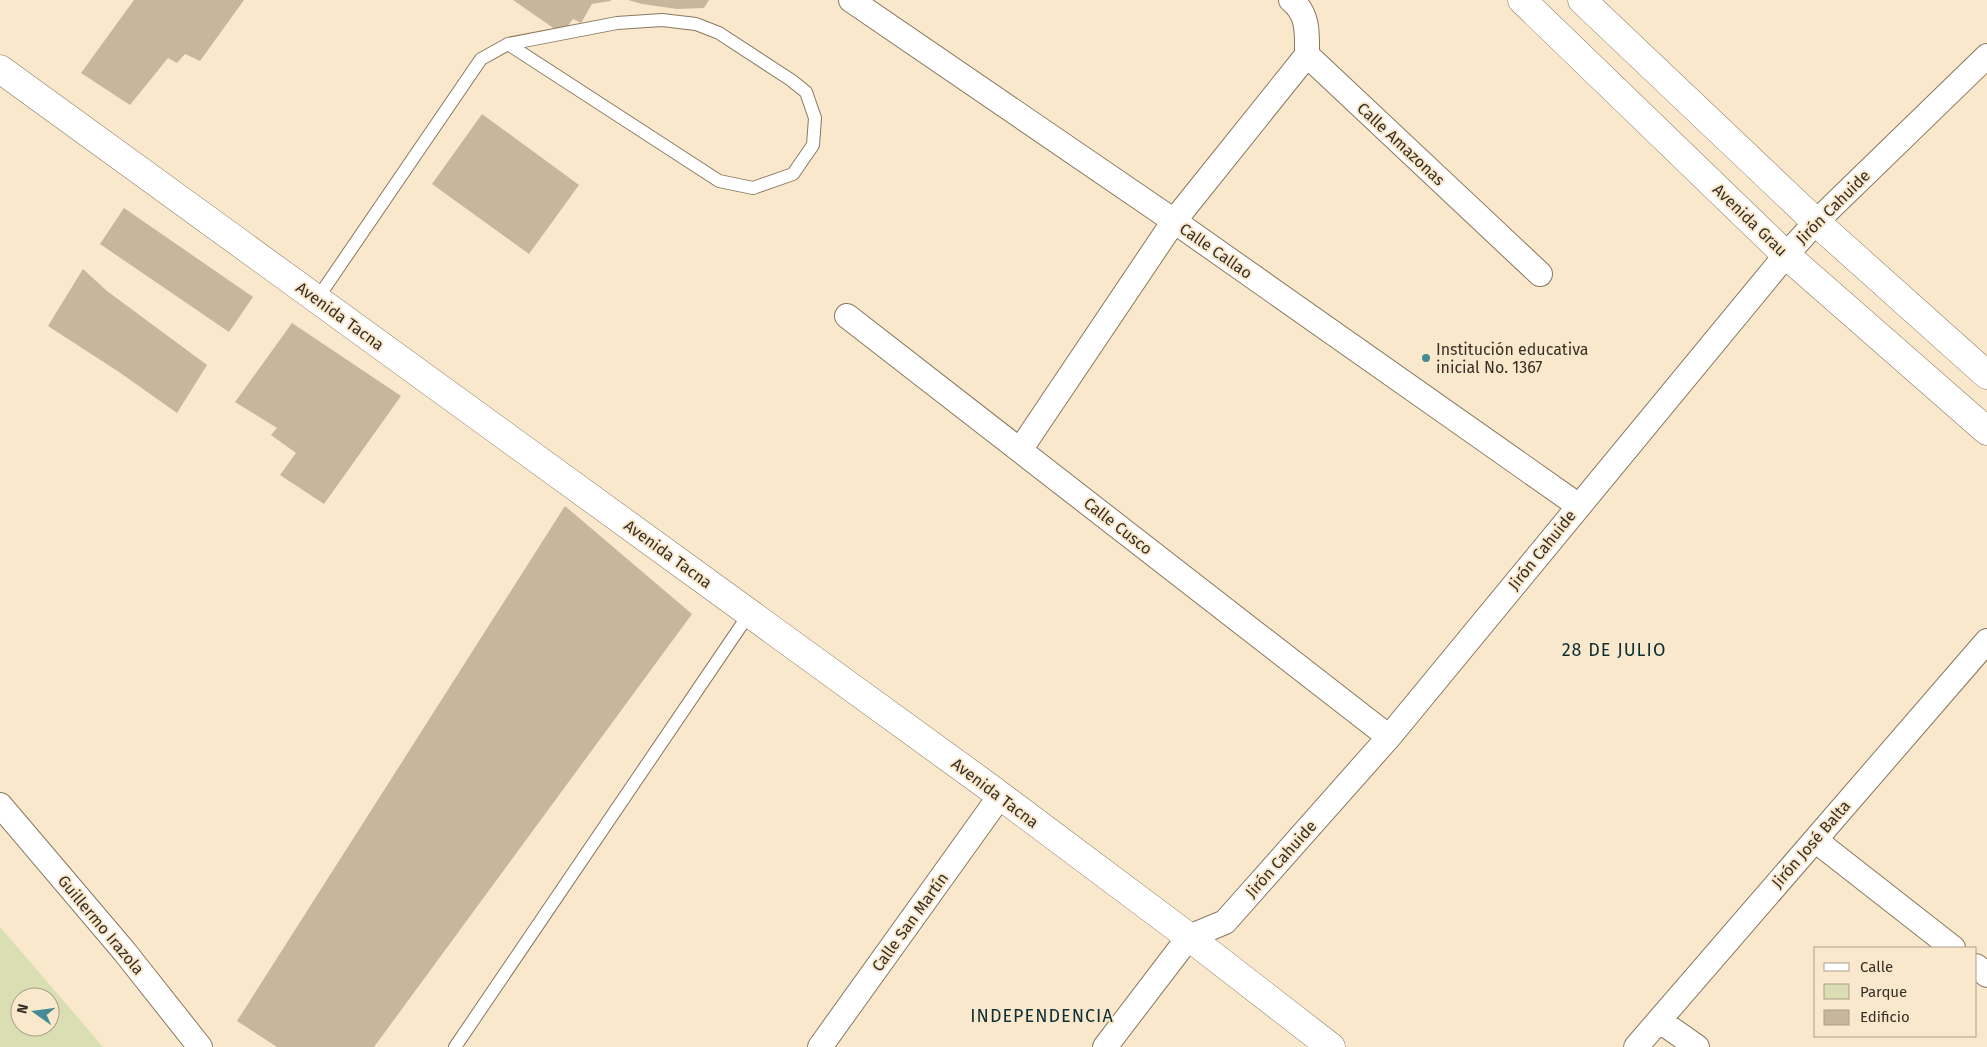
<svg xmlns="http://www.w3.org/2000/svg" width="1987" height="1047" font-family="'Fira Sans',sans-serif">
<rect width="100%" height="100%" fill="#fae8cd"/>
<path fill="#d9dfb2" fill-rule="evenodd" d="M0,927L103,1047H0ZM20,997H50V1027H20Z"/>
<path fill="#c7b69b" d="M134,0H244L200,61L185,54L177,63L168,58L130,105L81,73Z
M513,0H611V1L592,4L581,23L573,19L562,34Z
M628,0H709L704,8L677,9L642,4Z
M482,114L579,185L529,254L432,184Z
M124,208L253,297L229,332L100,244Z
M83,269L107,291L207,365L177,413L119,372L48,326Z
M292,323L401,396L324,504L280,475L296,453L271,435L277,428L235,402Z
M565,506L692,614L374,1047H277L237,1021Z"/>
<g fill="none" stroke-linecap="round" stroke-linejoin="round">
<defs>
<path id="lane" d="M317,299L481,59L508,44L617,23L662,20L696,24L719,33L791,80L806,92L815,118L813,145L793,174L753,188L719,181L508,44
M455,1047L749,614"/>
<path id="street" d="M851,0L1174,221L1579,506
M1291,0C1309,14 1307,34 1307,55L1540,274
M847,316L1389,737
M1020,450L1174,221L1307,55
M0,805L124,951L200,1047
M1815,840L1953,948
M1976,966L1987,975
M1660,1021L1697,1047
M820,1047L1000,796
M1105,1047L1189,937L1225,922L1389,737L1786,255L1816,222L1987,56
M1636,1047L1987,641"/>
<path id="secondary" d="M1522,0L1786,255L1987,431
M1582,0L1816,222L1987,375
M0,69L986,785L1189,937L1331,1047"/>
</defs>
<use href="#lane" stroke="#88785f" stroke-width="14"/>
<use href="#street" stroke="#88785f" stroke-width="26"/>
<use href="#secondary" stroke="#88785f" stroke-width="29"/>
<use href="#lane" stroke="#fff" stroke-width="12"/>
<use href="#street" stroke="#fff" stroke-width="24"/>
<use href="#secondary" stroke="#fff" stroke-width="28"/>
</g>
<circle fill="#458b96" stroke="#fae8cd" stroke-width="2" cx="1426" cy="358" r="5"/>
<g text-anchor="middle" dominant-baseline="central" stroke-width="4" stroke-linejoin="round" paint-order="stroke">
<g font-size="16" fill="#362f25" stroke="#fae8cd">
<text transform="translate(1401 144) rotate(43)">Calle Amazonas</text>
<text transform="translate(1833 207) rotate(-45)">Jirón Cahuide</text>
<text transform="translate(1750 220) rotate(44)">Avenida Grau</text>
<text transform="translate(1216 251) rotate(35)">Calle Callao</text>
<text transform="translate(340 316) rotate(36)">Avenida Tacna</text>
<text transform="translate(1118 526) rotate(38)">Calle Cusco</text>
<text transform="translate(1542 550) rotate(-51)">Jirón Cahuide</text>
<text transform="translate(668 554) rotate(36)">Avenida Tacna</text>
<text transform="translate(995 793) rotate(37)">Avenida Tacna</text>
<text transform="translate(1811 844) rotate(-49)">Jirón José Balta</text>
<text transform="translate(1281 859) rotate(-48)">Jirón Cahuide</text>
<text transform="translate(910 922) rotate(-54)">Calle San Martín</text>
<text transform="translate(101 925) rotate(50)">Guillermo Irazola</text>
</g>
<g font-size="16" fill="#362f25" stroke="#fae8cd" text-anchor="start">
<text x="1436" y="349">Institución educativa<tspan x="1436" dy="18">inicial No. 1367</tspan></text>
</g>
<g font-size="18" letter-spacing="1" fill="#0d2f34" stroke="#fae8cd">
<text x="1614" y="650">28 DE JULIO</text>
<text x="1042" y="1016">INDEPENDENCIA</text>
</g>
</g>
<rect x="1814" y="947" width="162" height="90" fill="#fae8cd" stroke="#ac9e8a"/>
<rect x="1824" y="963" width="25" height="8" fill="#ffffff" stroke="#ac9e8a"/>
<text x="1860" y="972" font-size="15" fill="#362f25">Calle</text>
<rect x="1824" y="984" width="25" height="15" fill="#d9dfb2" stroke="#ac9e8a"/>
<text x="1860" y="997" font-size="15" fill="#362f25">Parque</text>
<rect x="1824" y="1010" width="25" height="15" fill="#c7b69b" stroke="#ac9e8a"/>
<text x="1860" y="1022" font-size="15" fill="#362f25">Edificio</text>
<g transform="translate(35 1012) rotate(284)"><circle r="24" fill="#fae8cd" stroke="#ac9e8a"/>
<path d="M0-4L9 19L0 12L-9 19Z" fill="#458b96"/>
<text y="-8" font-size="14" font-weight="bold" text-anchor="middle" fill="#362f25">N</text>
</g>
</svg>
